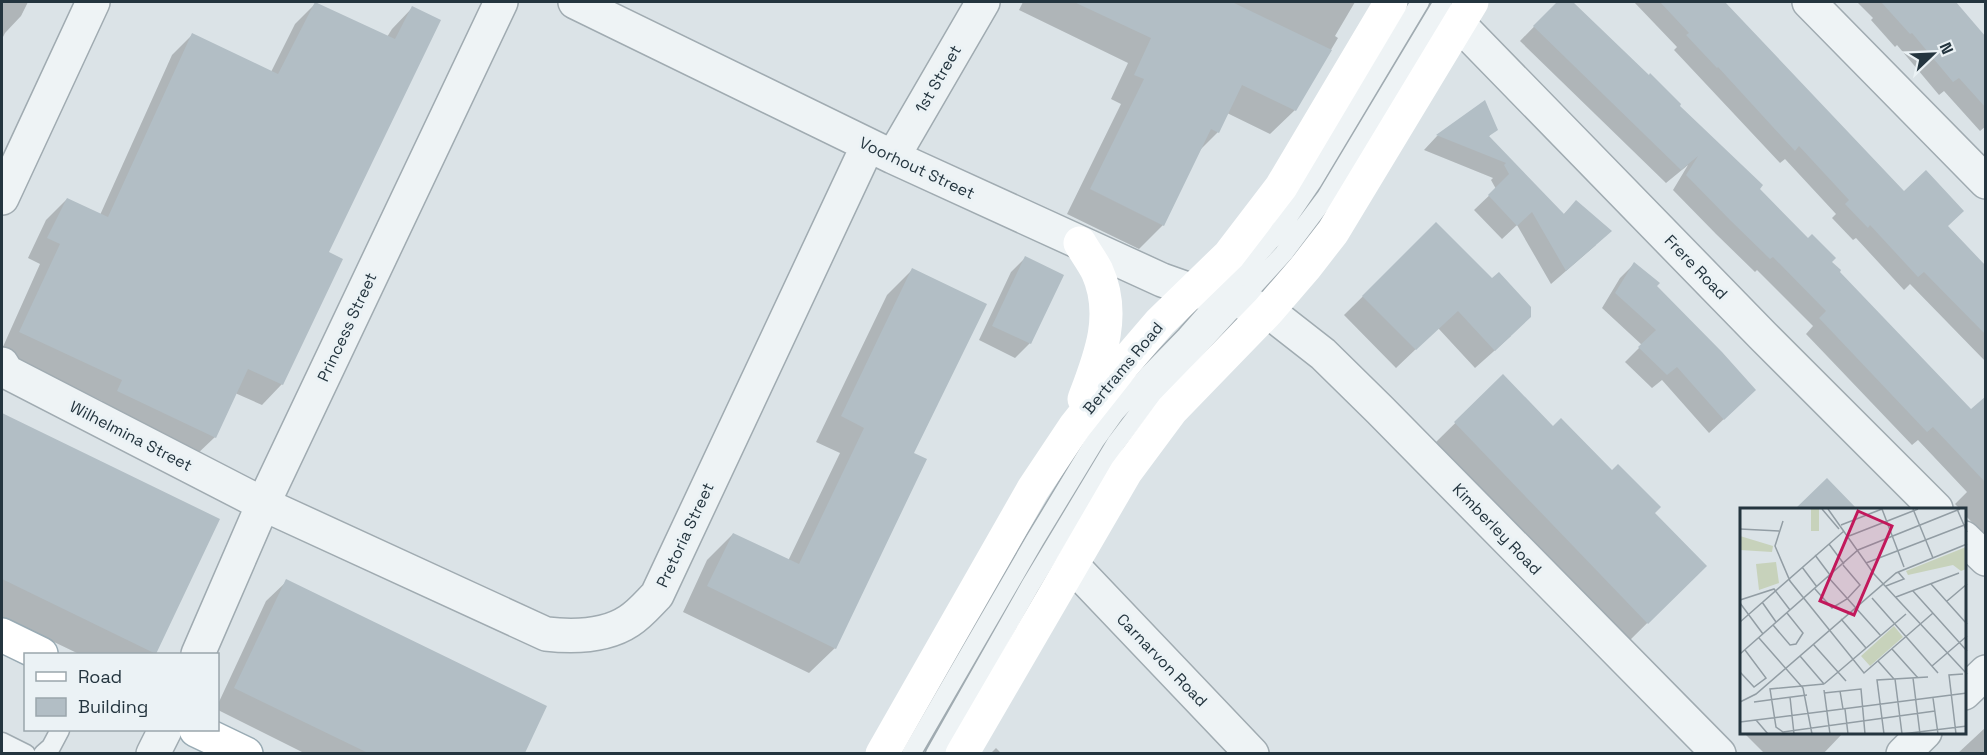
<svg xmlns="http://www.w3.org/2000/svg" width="1987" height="755" font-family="'Space Grotesk',sans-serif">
<rect width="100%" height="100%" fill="#dbe3e7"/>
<path fill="#0003" d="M2,2H28L21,16L5,33L2,39Z
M1023,2H1355L1335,36L1338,38L1295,110L1270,134L1227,113L1218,132L1198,152L1163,225L1139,249L1067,214L1121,104L1111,99L1128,63L1019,10Z
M1558,2H1571L1678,106L1830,262L1838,272L1971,411L1986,414V537L1964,514V509H1960L1955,504L1967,492L1918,440L1912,445L1806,334L1813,326L1757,270L1755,272L1716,234L1673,190L1688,165L1666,183L1520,41Z
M1634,2H1720L1904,193L1947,227L1986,269V362L1910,284L1904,290L1856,238L1853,240L1832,218L1836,214L1785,159L1780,163L1674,50L1677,47Z
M1857,2H1945L1956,14L1986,39V126L1980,131L1944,91L1939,95L1897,45L1895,47L1871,20L1873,18Z
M315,4L387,37L392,29L412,8L282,384L262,405L235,393L215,437L194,457L97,411L102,401L2,353V349L40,264L28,258L46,220L67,199L100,215L172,55L192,35L271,72L295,24Z
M1484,103L1496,129L1488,137L1563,215L1576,202L1596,245L1551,284L1517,225L1502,239L1474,210L1496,189L1491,180L1493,178L1424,150L1437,136Z
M1436,224L1511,336L1475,368L1438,328L1396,368L1344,315Z
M1025,258L1062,276L1030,343L1015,358L979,340L1011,272Z
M1634,264L1740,404L1709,433L1662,380L1652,388L1625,362L1642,345L1602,308L1620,278Z
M912,270V454L835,648L809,673L683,612L707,560L733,534L788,561L840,453L816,442L887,295Z
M1503,376L1553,428L1705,566L1628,642L1436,442Z
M2,415L218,520L153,654H79L2,617Z
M287,581L545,707L523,754H306L218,710V704L266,601Z
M1986,727V754H1957Z
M1748,732H1842L1843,733L1823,754H1765L1746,735Z
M996,748L1002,754H990Z"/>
<path fill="#b2bec5" d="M315,2L395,39L412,6L441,20L329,252L343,259L283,385L248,369L216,438L117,391L122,380L19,332L60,244L47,238L67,198L108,217L192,33L278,74Z
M1074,2H1232L1332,50L1296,111L1242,85L1219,133L1211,129L1164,226L1090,189L1144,79L1134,75L1151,38Z
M1557,2H1573L1649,75L1650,73L1681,104L1680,106L1763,185L1760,189L1808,238L1812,234L1836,258L1832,262L1841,270L1840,272L1971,409L1986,396V483L1933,427L1927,432L1819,318L1826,311L1773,257L1770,259L1730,220L1686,175L1698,156L1681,170L1533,26Z
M1660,2H1725L1904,191L1926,170L1964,211L1948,226L1986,266V335L1924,272L1918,277L1870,225L1868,228L1845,204L1849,200L1799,146L1795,151L1718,67L1717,68L1686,35L1689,33Z
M1881,2H1956L1986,37V108L1959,78L1953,82L1912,33L1910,34Z
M1485,100L1498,130L1489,136L1564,214L1576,200L1612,231L1566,271L1532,212L1517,226L1488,195L1509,174L1504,165L1506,163L1436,135Z
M1436,222L1492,278L1499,272L1531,307V317L1495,351L1458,311L1416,350L1362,296Z
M1025,256L1064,275L1031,344L992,326Z
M1634,262L1660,283L1657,286L1722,352L1756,390L1724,420L1677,367L1667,375L1638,347L1656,330L1615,293Z
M912,268L987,304L914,453L927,459L836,649L707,586L733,533L799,564L864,428L841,416Z
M1503,374L1553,426L1561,418L1612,470L1618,464L1661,507L1655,513L1707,566L1648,624L1454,422Z
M2,413L220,519L156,654L2,579Z
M1827,478L1857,509H1795Z
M286,579L547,706L525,753H368L234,688Z"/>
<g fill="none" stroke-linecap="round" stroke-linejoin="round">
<defs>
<path id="lane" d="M2,742L26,754
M43,754L51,747L60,730
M911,754L1035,540L1095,441L1115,413L1149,374L1186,336L1279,231L1313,181L1420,2
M935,754L1030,586L1116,443L1144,406L1284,253L1326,197L1443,2"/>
<path id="street" d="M575,2L893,157L1162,280L1193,291L1222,296L1268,311L1323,354L1380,410L1719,754
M1809,2L1986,182
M1458,23L1763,336L1936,509
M893,157L983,2
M2,198L93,2
M2,364L7,372L263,504L546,634C573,637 605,637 629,621C640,614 648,604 657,595L868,145
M1964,538L1986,559
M1072,565L1252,754
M198,654L263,504L501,2
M1964,693L1986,672
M153,754L165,730
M1903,754L1925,732"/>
<path id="primary" d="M2,635L41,654
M196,730L246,754"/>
</defs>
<use href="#lane" stroke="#a0abb1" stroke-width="21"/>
<use href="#street" stroke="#a0abb1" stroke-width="36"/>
<use href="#primary" stroke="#99abb4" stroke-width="36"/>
<use href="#lane" stroke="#eef3f5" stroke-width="18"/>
<use href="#street" stroke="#eef3f5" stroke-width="33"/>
<path stroke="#fff" stroke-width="33" d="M1080,243C1085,252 1092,261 1097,271C1117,315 1100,357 1084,399
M882,754L1033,489L1075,426L1124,364L1160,322L1229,255L1281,187L1391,2
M962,754L1126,472L1172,410L1268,311L1305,268L1333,232L1472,2"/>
<use href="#primary" stroke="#fff" stroke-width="33"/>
</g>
<g text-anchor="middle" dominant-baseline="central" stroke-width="6" stroke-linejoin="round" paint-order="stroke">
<g font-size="16" fill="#24353f" stroke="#ebf2f5">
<text transform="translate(938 79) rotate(-60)">1st Street</text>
<text transform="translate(917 168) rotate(25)">Voorhout Street</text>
<text transform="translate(1696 267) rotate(46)">Frere Road</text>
<text transform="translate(347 327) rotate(-65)">Princess Street</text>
<text transform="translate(1123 368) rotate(-50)">Bertrams Road</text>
<text transform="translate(131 436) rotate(27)">Wilhelmina Street</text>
<text transform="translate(1497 529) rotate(46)">Kimberley Road</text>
<text transform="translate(685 535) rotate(-65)">Pretoria Street</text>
<text transform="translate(1162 660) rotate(46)">Carnarvon Road</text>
</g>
</g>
<g transform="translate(1740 508)">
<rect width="226" height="226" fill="#dbe3e7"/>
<path d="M71,1H79V23H71ZM0,28L33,38L32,44L0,42ZM226,39V61L221,63L213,57L168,67L166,63ZM36,54L39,75L19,82L16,56ZM154,118L163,129L130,158L121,148Z" fill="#c7d2bb"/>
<path fill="none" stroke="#929da4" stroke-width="1.5" d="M82,1L99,21M88,1L134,66L227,166M142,1L164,59M173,1L193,50M217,1L227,24M43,13L35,38L50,73L124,165L193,105M101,17L142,1M0,21L39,23M109,28L178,1M89,36L104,56M75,47L90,67M126,55L227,16M62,59L77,79M88,69L141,128M191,76L227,116M146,78L164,71L158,64M75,81L92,100L107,91L120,77L103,57M173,83L227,143M156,89L219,65M132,90L198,165M0,92L34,81L50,102M207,93L227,76M22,94L36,114M0,95L23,126M101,111L126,140M0,114L104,23M33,117L50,137L56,136L63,125L47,105M19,130L63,180L72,226M73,136L106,173M152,141L178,170M0,146L118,42L220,1M60,148L84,176M138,153L154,171M192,158L227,128M0,164L14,179L26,170L5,142M173,170L180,226M155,171L162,226M84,176L30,181L36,219L43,224L195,203M84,176L166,106M84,182L90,226M100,183L103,201M84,185L121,181L125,226M50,189L54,226M193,190L198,226M0,194L16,186L156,65L227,36M14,194L67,187M105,201L108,226M16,212L28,226M0,214L227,185M144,226L137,172L188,169M162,226L227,218M216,226L209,167L223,166"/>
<path fill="#c2185b" fill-opacity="0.15" stroke="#c2185b" stroke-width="3" d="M118,3L152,18L114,107L80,93Z"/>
<rect width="226" height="226" fill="none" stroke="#24353f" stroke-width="3"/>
</g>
<rect width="1987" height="755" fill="none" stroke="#24353f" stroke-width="6"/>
<rect x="24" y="653" width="195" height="78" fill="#ebf2f5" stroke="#9ba6ac" stroke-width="1.5"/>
<rect x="36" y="672" width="30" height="9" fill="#ffffff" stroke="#9ba6ac" stroke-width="1.5"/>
<text x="78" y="683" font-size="18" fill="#24353f">Road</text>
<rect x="36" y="698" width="30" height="18" fill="#b2bec5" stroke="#9ba6ac" stroke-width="1.5"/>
<text x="78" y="713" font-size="18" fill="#24353f">Building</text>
<g transform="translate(1933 54) rotate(67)" stroke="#ebf2f5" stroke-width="4.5" paint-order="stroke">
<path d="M0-4.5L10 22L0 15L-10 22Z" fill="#24353f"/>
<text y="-9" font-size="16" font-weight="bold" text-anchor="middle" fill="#24353f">N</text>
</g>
</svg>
